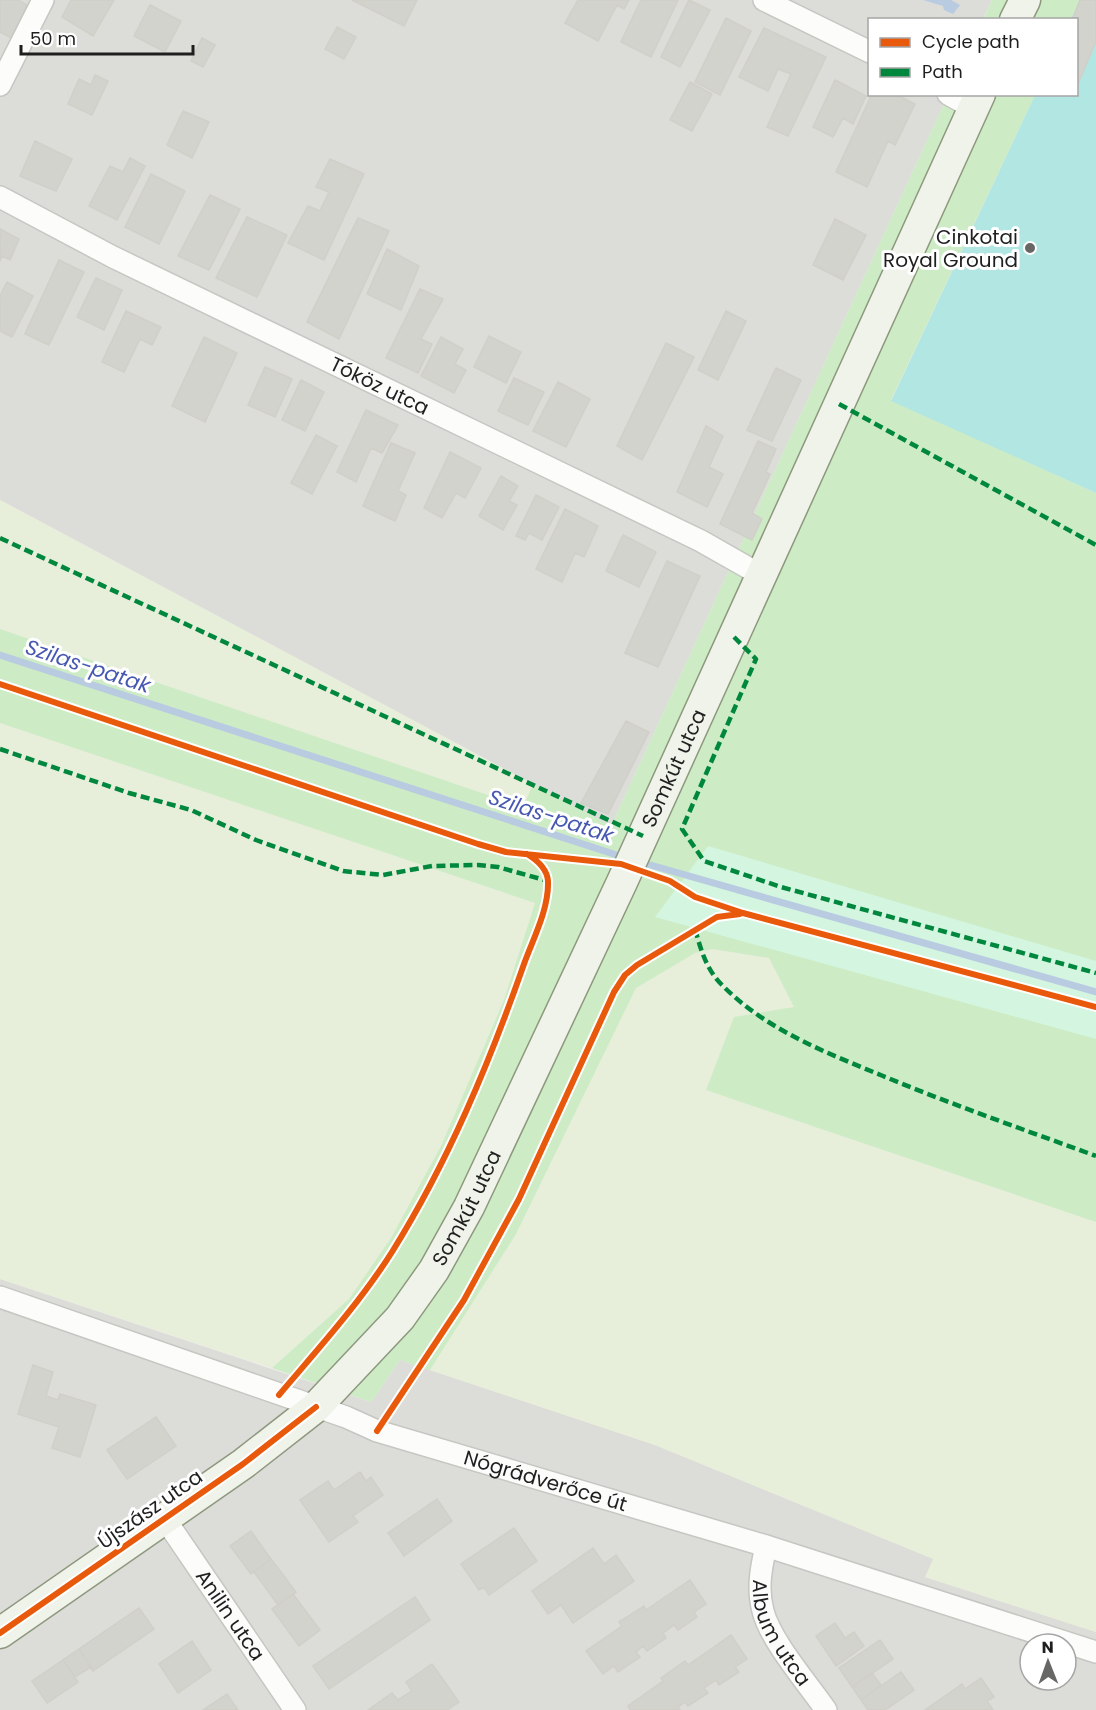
<svg xmlns="http://www.w3.org/2000/svg" width="1096" height="1710" font-family="Poppins,sans-serif">
<rect width="100%" height="100%" fill="#edede7"/>
<path fill="#dcdcd8" fill-rule="evenodd" d="M0,0H992L983,19L870,20V94L948,95L611,826L0,500Z
M0,1279L371,1402L400,1360L655,1445L934,1559L925,1577L1096,1632V1710H0ZM1030,1644H1066V1680H1030Z"/>
<path fill="#e7eeda" d="M0,500L533,784L523,807L0,629Z
M0,723L535,903L504,1000L441,1146L391,1238L349,1299L272,1368L0,1279Z
M712,949L769,958L794,1007L707,1090L1096,1222V1632L925,1577L933,1559L655,1445L430,1370L516,1234L636,987L695,953Z"/>
<path fill="#cdecc5" d="M992,0H1080L1071,19L983,20Z
M948,95H1035L891,400L1096,493V1222L706,1090L734,1017L794,1007L769,958L712,949L695,953L636,988L516,1234L430,1370L400,1360L371,1402L272,1368L349,1299L391,1238L441,1146L504,1000L535,903L0,723V629L523,807L533,784L611,826Z"/>
<path fill="#d4f5df" d="M708,846L1096,961V1039L655,917Z"/>
<path fill="#b1e6e2" d="M1080,0H1096V493L891,401L1035,95L1076,94V20L1071,19Z"/>
<path fill="#b9cbe1" d="M923,0H951L960,5L953,14L944,10L943,6Z"/>
<g fill="none" stroke-linecap="round" stroke-linejoin="round">
<path stroke="#b9cbe1" stroke-width="7" d="M0,655L626,858
M640,862L1096,992"/>
</g>
<path fill="#d3d3ce" stroke="#d0cfc8" stroke-width="1.5" d="M0,0H18L27,5L11,38L0,32Z
M71,0H114L93,36L62,17Z
M352,0H417L404,26Z
M578,0H629L624,9L617,5L598,41L565,23Z
M641,0H678L651,57L621,42Z
M689,0L710,10L680,67L661,57Z
M1080,0H1096V41L1077,86L1076,20H1072Z
M150,5L181,21L165,52L134,36Z
M726,18L751,31L720,95L695,82Z
M337,27L356,37L344,59L325,49Z
M764,28L826,57L788,136L767,127L791,74L778,69L768,91L739,77Z
M202,38L215,45L203,67L191,61Z
M95,75L108,81L92,115L68,104L79,79L91,85Z
M835,80L866,96L853,124L843,118L833,137L813,127Z
M690,82L712,94L692,131L670,120Z
M872,94H895L915,104L895,145L888,141L867,187L836,172Z
M183,111L209,122L192,158L167,145Z
M35,141L72,159L56,191L20,176Z
M130,158L145,166L117,220L89,206L110,166L123,172Z
M330,159L364,174L324,260L288,243L308,206L320,211L329,192L316,187Z
M151,174L185,191L159,244L125,227Z
M210,195L240,209L209,270L178,256Z
M247,217L287,235L257,297L216,278Z
M358,218L389,231L339,339L307,322Z
M835,219L866,235L843,280L813,265Z
M0,229L19,239L10,260L2,256L0,261Z
M387,249L419,266L401,310L367,294Z
M59,260L84,272L49,345L25,334Z
M96,278L122,290L104,330L77,317Z
M7,282L33,296L12,337L0,331V296Z
M420,289L443,299L421,339L432,344L418,373L386,358Z
M126,311L161,327L152,345L140,339L124,372L102,362Z
M726,311L746,321L718,380L698,370Z
M489,336L521,352L506,383L474,367Z
M204,337L237,353L205,422L172,406Z
M441,337L463,349L455,364L466,370L454,393L421,376Z
M666,343L694,357L642,460L617,446Z
M265,367L292,379L275,417L248,405Z
M776,368L801,380L772,441L747,430Z
M514,378L544,392L528,425L498,411Z
M301,380L324,392L305,431L282,420Z
M558,382L590,399L566,447L533,431Z
M366,410L398,425L382,453L371,448L356,482L337,472Z
M706,426L723,436L709,467L723,474L707,507L677,492Z
M316,435L337,446L312,494L291,483Z
M758,441L776,449L766,472L770,474L752,513L762,519L752,540L720,524Z
M391,443L415,453L398,491L406,495L395,521L363,506Z
M450,452L481,468L465,498L456,493L442,518L424,508Z
M501,476L518,486L509,501L517,505L503,530L479,516Z
M536,495L559,507L542,540L529,533L525,540L516,536Z
M565,509L598,526L584,557L575,553L562,582L536,569Z
M623,535L656,552L639,587L606,571Z
M667,561L700,576L658,667L625,653Z
M626,721L649,732L608,814L581,803Z
M33,1365L53,1372L46,1396L58,1400L60,1394L96,1405L80,1457L52,1448L59,1427L18,1414Z
M156,1417L176,1446L127,1479L107,1450Z
M360,1472L366,1481L371,1477L383,1495L353,1516L358,1522L329,1542L300,1500L328,1481L334,1490Z
M437,1499L452,1521L404,1556L388,1533Z
M514,1528L537,1561L489,1595L484,1587L479,1590L461,1564Z
M251,1531L271,1559L251,1574L230,1546Z
M593,1548L604,1564L616,1555L634,1581L573,1623L561,1605L548,1614L532,1591Z
M271,1559L296,1592L278,1605L254,1572Z
M690,1580L706,1604L694,1612L697,1617L678,1630L674,1625L663,1633L666,1638L647,1651L643,1646L636,1652L640,1657L618,1672L614,1666L603,1674L586,1651L622,1626L619,1622L644,1606L646,1610Z
M293,1594L320,1630L299,1646L272,1609Z
M415,1597L430,1620L329,1689L313,1666Z
M139,1608L154,1629L93,1671L79,1649Z
M835,1623L845,1638L854,1632L864,1646L836,1666L816,1636Z
M731,1635L747,1659L735,1667L739,1672L719,1685L716,1680L704,1688L708,1693L688,1706L685,1702L678,1707L680,1710H630L628,1706L663,1681L661,1678L685,1661L688,1665Z
M880,1640L893,1659L852,1687L839,1668Z
M192,1641L211,1670L178,1693L159,1664Z
M79,1649L91,1667L75,1677L63,1660Z
M63,1660L78,1682L47,1703L32,1681Z
M432,1664L459,1702L447,1710H368L392,1693L398,1700L412,1691L406,1682Z
M901,1672L914,1690L885,1710H868L861,1700Z
M872,1673L881,1685L861,1700L852,1687Z
M981,1678L994,1697L987,1701L993,1710H925L962,1684L965,1689Z
M227,1694L238,1710H203Z"/>
<g fill="none" stroke-linecap="round" stroke-linejoin="round">
<defs>
<g id="street">
<path d="M764,0L870,52"/>
<path d="M0,85L43,0"/>
<path d="M948,94L973,108"/>
<path id="s1" d="M0,197L113,257L701,541L761,575"/>
<path id="s2" d="M0,1297L346,1417L377,1431L766,1546L1096,1652"/>
<path id="s3" d="M165,1519L295,1710"/>
<path id="s4" d="M766,1546C761,1568 757,1589 763,1611C770,1640 808,1684 826,1710"/>
</g>
<g id="secondary">
<path d="M1015,20L1025,0"/>
<path id="s5" d="M0,1633L243,1464L316,1407L400,1318L434,1270L469,1207L622,882L980,94"/>
</g>
</defs>
<use href="#street" stroke="#c6c6c3" stroke-width="24"/>
<use href="#secondary" stroke="#8d987e" stroke-width="33"/>
<use href="#street" stroke="#fcfcfb" stroke-width="21"/>
<use href="#secondary" stroke="#f0f3ea" stroke-width="30"/>
<path stroke="#00873e" stroke-width="4.5" stroke-dasharray="9 4.5" stroke-linecap="butt" d="M839,404L1096,545
M0,538L643,836
M734,637L756,659L682,829L704,861L781,887L1096,973
M0,749L129,793L191,810L256,840L343,871L383,875L432,866L478,865L498,867L548,881
M695,929C701,950 706,969 722,985C766,1030 827,1053 883,1076C953,1105 1025,1130 1096,1156"/>
<defs>
<path id="cycleway" d="M0,684L478,844L506,852L621,864L670,881L695,897L743,913L1096,1007
M279,1395C318,1349 359,1304 392,1252C448,1162 489,1064 524,964C533,939 549,909 548,881C547,868 537,860 527,854
M377,1431L464,1300L519,1199L614,992L625,975L637,965L717,917L740,914
M0,1633L243,1464L316,1407"/>
</defs>
<use href="#cycleway" stroke="#fff" stroke-width="10"/>
<use href="#cycleway" stroke="#e8590c" stroke-width="6"/>
</g>
<circle fill="#676765" stroke="#fff" stroke-width="2" cx="1030" cy="248" r="6"/>
<g text-anchor="middle" dominant-baseline="central" stroke-width="6" stroke-linejoin="round" paint-order="stroke">
<g font-size="20" fill="#1f1f1f" stroke="#fff" text-anchor="end">
<text x="1018" y="237">Cinkotai<tspan x="1018" dy="23">Royal Ground</tspan></text>
</g>
<g font-size="20" fill="#1f1f1f" stroke="#fff">
<text stroke="none"><textPath href="#s1" startOffset="424">Tóköz utca</textPath></text>
<text stroke="none"><textPath href="#s5" startOffset="1126">Somkút utca</textPath></text>
<text stroke="none"><textPath href="#s5" startOffset="640">Somkút utca</textPath></text>
<text stroke="none"><textPath href="#s2" startOffset="576">Nógrádverőce út</textPath></text>
<text transform="translate(150 1509) rotate(-35)">Újszász utca</text>
<text stroke="none"><textPath href="#s3" startOffset="116">Anilin utca</textPath></text>
<text stroke="none"><textPath href="#s4" startOffset="92">Album utca</textPath></text>
</g>
<g font-size="21" font-style="italic" fill="#4758b2" stroke="#fff">
<text transform="translate(88 666) rotate(18)">Szilas-patak</text>
<text transform="translate(551 816) rotate(18)">Szilas-patak</text>
</g>
</g>
<rect x="868" y="18" width="210" height="78" fill="#ffffff" stroke="#a5a5a5" stroke-width="1.5"/>
<rect x="880" y="38" width="30" height="9" fill="#e8590c" stroke="#a5a5a5" stroke-width="1.5"/>
<text x="922" y="48" font-size="18" fill="#1f1f1f">Cycle path</text>
<rect x="880" y="68" width="30" height="9" fill="#00873e" stroke="#a5a5a5" stroke-width="1.5"/>
<text x="922" y="78" font-size="18" fill="#1f1f1f">Path</text>
<g transform="translate(1048 1662) rotate(359)"><circle r="28" fill="#ffffff" stroke="#a5a5a5" stroke-width="1.5"/>
<path d="M0-4.5L10 22L0 15L-10 22Z" fill="#676765"/>
<text y="-9" font-size="16" font-weight="bold" text-anchor="middle" fill="#1f1f1f">N</text>
</g>
<path d="M21 45v9h172v-9" fill="none" stroke="#1f1f1f" stroke-width="3"/>
<text x="30" y="45" font-size="18" fill="#1f1f1f" stroke="#ffffff" stroke-width="4.5" paint-order="stroke">50 m</text>
</svg>
